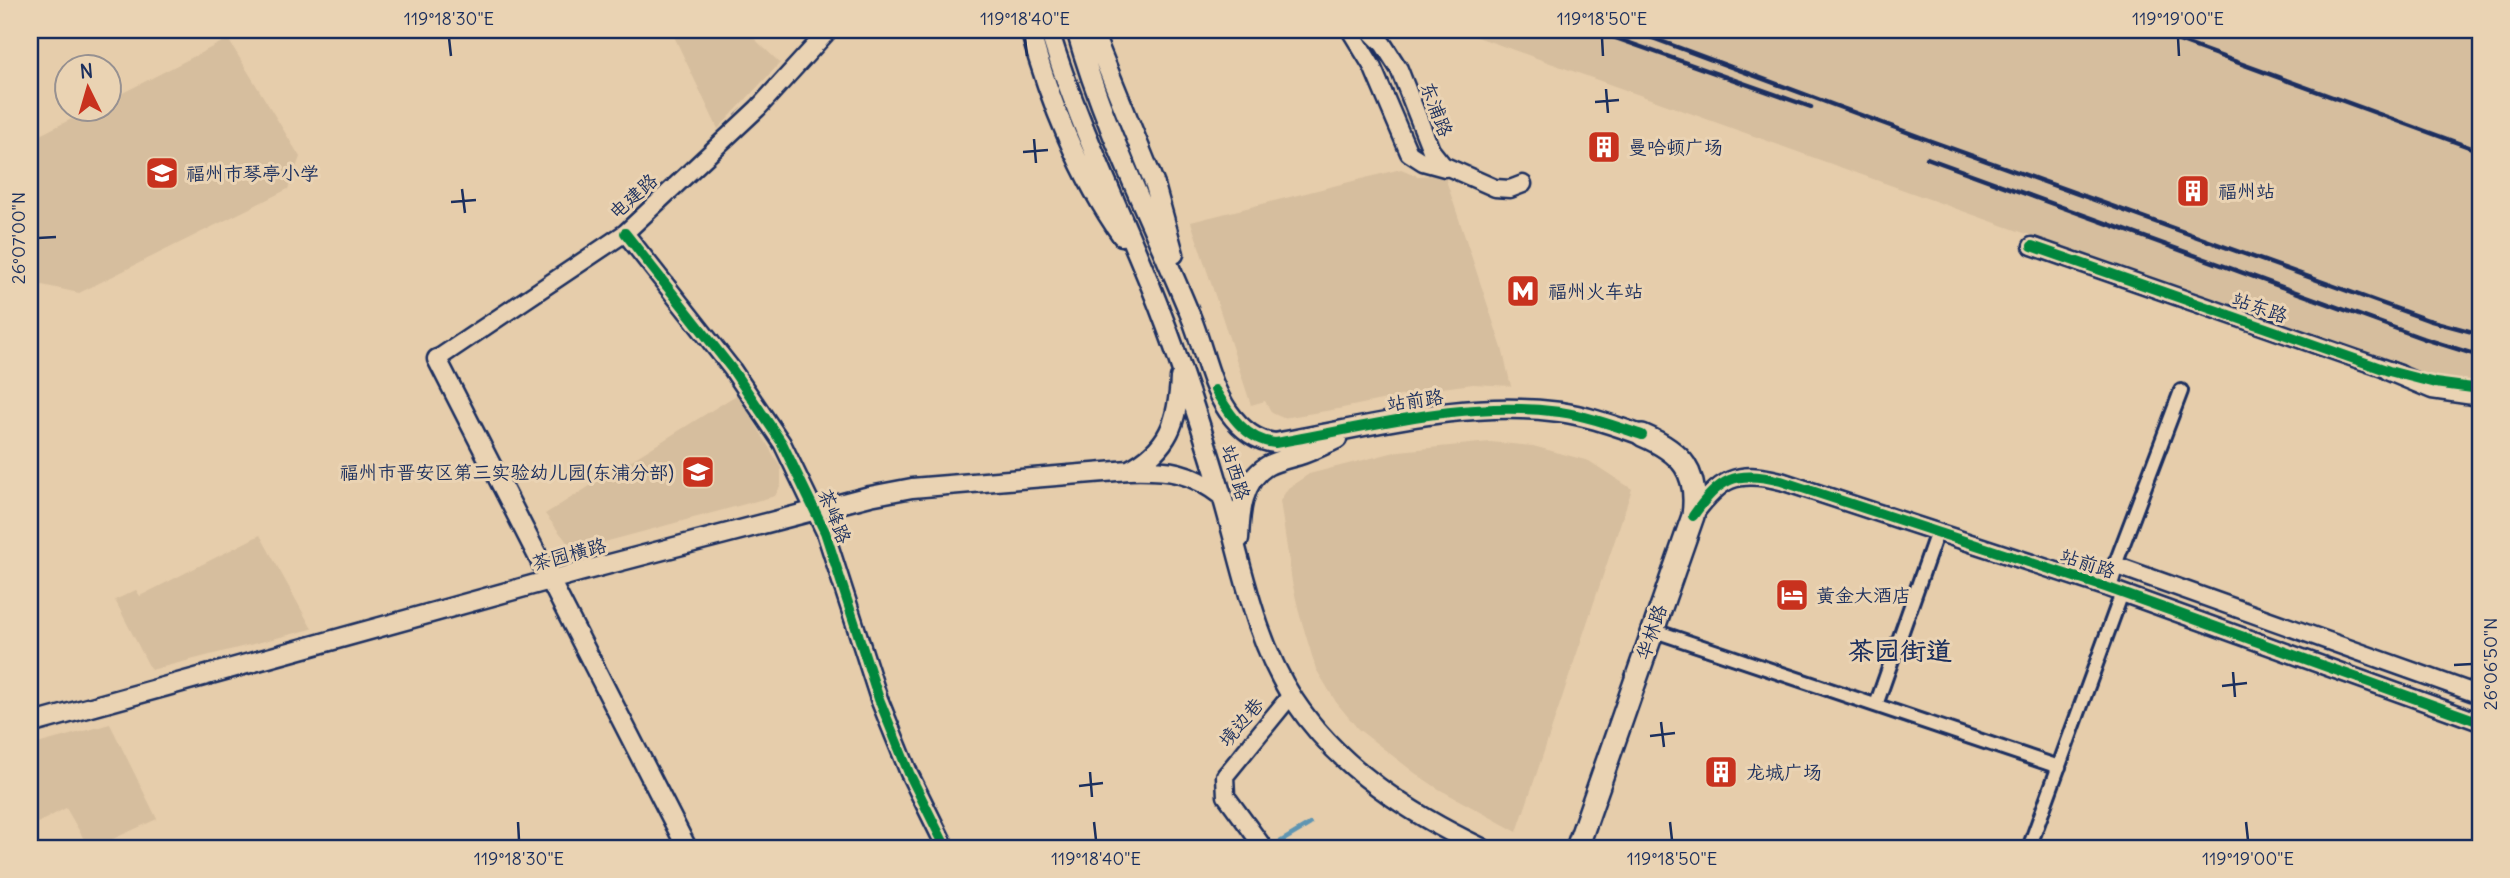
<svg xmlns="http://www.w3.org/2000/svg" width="2510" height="878" font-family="Delius,'LXGW WenKai TC',sans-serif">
<rect width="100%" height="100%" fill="#e6cdab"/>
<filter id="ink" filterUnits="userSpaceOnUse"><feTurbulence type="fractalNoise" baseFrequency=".0143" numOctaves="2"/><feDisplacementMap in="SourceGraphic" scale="14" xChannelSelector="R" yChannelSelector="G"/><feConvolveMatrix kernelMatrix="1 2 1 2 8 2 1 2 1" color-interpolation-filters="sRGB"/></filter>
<g filter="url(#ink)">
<path fill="#d6be9e" d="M671,30H745L780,63L718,129Z
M1458,30H2469L2480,34V383L2420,375Z
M228,39L300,157L288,189L79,293L33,283L30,278V140L91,109L108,108L109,100Z
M1401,169L1418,176L1444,174L1502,348L1511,386L1473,384L1434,389L1338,409L1283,418L1272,413L1265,401L1251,405L1191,222Z
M738,394L781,468V485L775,496L586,547L567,542L545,514Z
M1490,442L1533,446L1589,461L1632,489L1517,832L1437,788L1415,773L1358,729L1336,702L1316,669L1300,616L1292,582L1280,501L1288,488L1309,474L1399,451Z
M260,535L312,629L151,670L115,600L136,590L140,596Z
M110,724L157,819L93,848H89L66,808L30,827V746Z"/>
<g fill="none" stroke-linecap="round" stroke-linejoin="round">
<path stroke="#5e95b2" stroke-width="4.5" d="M1270,848L1310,824"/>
<defs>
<path id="minor" d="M2115,565L2181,391
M1652,630L2059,767
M1876,705L1937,532
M2029,848L2122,593"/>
<path id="tertiary" d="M1350,30L1372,66L1409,153L1423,162L1445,168
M1369,30L1383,44L1399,69L1431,150L1443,165L1495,188L1510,189L1523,184
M625,233L732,369L782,443L825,532L879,699L909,773L946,848
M2032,246L2400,374
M437,359L625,233L758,108L829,30
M1693,516C1720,479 1736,469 1781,481L2108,588L2480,722
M2108,588L2115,565L2480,695
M1264,848L1226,796L1225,776L1291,695"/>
<path id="secondary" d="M1030,30C1049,100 1080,177 1122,236
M1049,30C1084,145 1142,251 1180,365C1195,408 1209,452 1222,496C1242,564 1254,639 1294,700C1339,768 1409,813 1482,848
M1076,30C1104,129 1152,222 1191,317C1204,349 1209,383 1228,411C1240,428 1255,441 1275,443C1369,427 1464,399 1560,412C1588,416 1615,426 1642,435
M1092,30L1155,185L1174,254
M437,359L687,848
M2389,371L2432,389L2480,396
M1129,470C1169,449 1178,421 1180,378
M1239,539C1240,513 1242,481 1267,466C1278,460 1291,458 1303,454C1315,450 1326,444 1337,439
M30,724L579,572L870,496L912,488L1129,470C1168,469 1190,471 1222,496"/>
<path id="primary" d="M1577,848L1693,516C1699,472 1682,452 1642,435"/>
</defs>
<use href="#minor" stroke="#1b2f5e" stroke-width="18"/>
<use href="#tertiary" stroke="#1b2f5e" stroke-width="21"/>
<use href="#secondary" stroke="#1b2f5e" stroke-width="23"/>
<use href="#primary" stroke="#1b2f5e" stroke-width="26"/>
<use href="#minor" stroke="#ead3b3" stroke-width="12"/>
<use href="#tertiary" stroke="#ead3b3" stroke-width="16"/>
<use href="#secondary" stroke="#ead3b3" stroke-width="18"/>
<use href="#primary" stroke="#ead3b3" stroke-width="21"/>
<path stroke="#1b2f5e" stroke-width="4.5" d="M1593,30L1811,107
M1631,30L1931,141L2428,320L2480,334
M2149,30L2480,151
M1927,158L2422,338L2480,356"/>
<defs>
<path id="cycleway" d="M625,233L732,369L782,443L825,532L879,699L909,773L946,848
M2032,246L2389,371L2435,383L2480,389
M1215,390C1229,413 1245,440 1275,443C1369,427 1464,399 1560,412C1588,416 1615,426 1642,435
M1693,516C1719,479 1735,469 1781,481L2108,588L2480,722"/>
</defs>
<use href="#cycleway" stroke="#ead3b3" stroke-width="15"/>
<use href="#cycleway" stroke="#00873e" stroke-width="10"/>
</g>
</g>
<path fill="none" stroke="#1b2f5e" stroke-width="2.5" d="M449,38L451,56M1025,38L1027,56M1602,38L1603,56M2178,38L2179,56M1606,89L1608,113M1595,102L1619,100M1034,139L1036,163M1023,152L1048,150M462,189L465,213M451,202L476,200M38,238L56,237M2454,665L2472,664M2233,672L2235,697M2222,686L2247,683M1661,722L1664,747M1650,736L1675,733M1090,772L1092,797M1079,786L1103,783M518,822L519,840M1094,822L1096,840M1670,822L1672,840M2246,822L2248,840"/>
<defs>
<symbol id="building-square" viewBox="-11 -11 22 22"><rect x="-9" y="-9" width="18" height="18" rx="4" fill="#c8321e" stroke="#ead3b3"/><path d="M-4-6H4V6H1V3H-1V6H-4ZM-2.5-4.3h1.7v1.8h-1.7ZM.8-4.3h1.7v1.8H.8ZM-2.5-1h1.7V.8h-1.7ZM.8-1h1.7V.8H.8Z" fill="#fff"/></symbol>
<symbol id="school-square" viewBox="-11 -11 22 22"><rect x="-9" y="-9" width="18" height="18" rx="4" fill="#c8321e" stroke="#ead3b3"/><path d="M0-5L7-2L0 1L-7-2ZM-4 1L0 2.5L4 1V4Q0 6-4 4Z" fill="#fff"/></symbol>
<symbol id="metro-square" viewBox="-11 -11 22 22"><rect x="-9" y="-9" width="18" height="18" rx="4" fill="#c8321e" stroke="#ead3b3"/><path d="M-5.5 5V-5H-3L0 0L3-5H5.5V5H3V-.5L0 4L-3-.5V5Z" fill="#fff"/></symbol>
<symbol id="hotel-square" viewBox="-11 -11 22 22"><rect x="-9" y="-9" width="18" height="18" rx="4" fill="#c8321e" stroke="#ead3b3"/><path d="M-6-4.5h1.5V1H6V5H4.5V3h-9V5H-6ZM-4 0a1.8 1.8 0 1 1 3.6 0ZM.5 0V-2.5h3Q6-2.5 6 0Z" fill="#fff"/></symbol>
</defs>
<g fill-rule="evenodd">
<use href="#building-square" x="1585" y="128" width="38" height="38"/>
<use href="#school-square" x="143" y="154" width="38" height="38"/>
<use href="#building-square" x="2174" y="172" width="38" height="38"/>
<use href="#metro-square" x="1504" y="272" width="38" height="38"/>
<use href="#school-square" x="679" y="453" width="38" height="38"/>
<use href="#hotel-square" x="1773" y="576" width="38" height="38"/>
<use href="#building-square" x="1702" y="753" width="38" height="38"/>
</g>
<g text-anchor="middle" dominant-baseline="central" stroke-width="6" stroke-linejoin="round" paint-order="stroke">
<g font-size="19" fill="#1b2f5e" stroke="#ead3b3">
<text transform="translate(1437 109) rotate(69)">东浦路</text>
<text transform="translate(633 196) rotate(-42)">电建路</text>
<text transform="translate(2260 307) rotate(19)">站东路</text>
<text transform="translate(1415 400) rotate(-8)">站前路</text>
<text transform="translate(1236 472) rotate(73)">站西路</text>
<text transform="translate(835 516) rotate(68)">茶峰路</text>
<text transform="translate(569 554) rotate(-15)">茶园横路</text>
<text transform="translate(2088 563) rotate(18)">站前路</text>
<text transform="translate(1651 632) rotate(-71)">华林路</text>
<text transform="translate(1241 722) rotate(-50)">境边巷</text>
</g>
<g font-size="19" fill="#1b2f5e" stroke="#ead3b3" text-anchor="start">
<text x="1628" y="147">曼哈顿广场</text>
<text x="186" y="173">福州市琴亭小学</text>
<text x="2218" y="191">福州站</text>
<text x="1548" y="291">福州火车站</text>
<text x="674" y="472" text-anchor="end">福州市晋安区第三实验幼儿园(东浦分部)</text>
<text x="1816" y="595">黄金大酒店</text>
<text x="1746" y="772">龙城广场</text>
</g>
<g font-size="26" font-weight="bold" fill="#1b2f5e" stroke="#ead3b3">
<text x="1900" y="650">茶园街道</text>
</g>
</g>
<rect width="2510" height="878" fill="none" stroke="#ead3b3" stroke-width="77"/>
<g transform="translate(88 88) rotate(355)"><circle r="33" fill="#ead3b3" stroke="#979191" stroke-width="2"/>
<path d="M0-5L12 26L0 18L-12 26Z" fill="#c8321e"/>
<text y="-10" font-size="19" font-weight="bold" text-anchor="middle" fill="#1b2f5e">N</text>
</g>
<rect x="38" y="38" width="2434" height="802" fill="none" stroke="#1b2f5e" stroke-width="2.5"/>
<g font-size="18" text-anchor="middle" fill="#1b2f5e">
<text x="449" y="25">119°18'30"E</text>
<text x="1025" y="25">119°18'40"E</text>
<text x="1602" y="25">119°18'50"E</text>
<text x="2178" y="25">119°19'00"E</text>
<text transform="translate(19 238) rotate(-90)" y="6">26°07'00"N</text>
<text transform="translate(2491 664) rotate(-90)" y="6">26°06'50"N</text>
<text x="519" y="865">119°18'30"E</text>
<text x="1096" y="865">119°18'40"E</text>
<text x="1672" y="865">119°18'50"E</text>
<text x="2248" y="865">119°19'00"E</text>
</g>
</svg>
